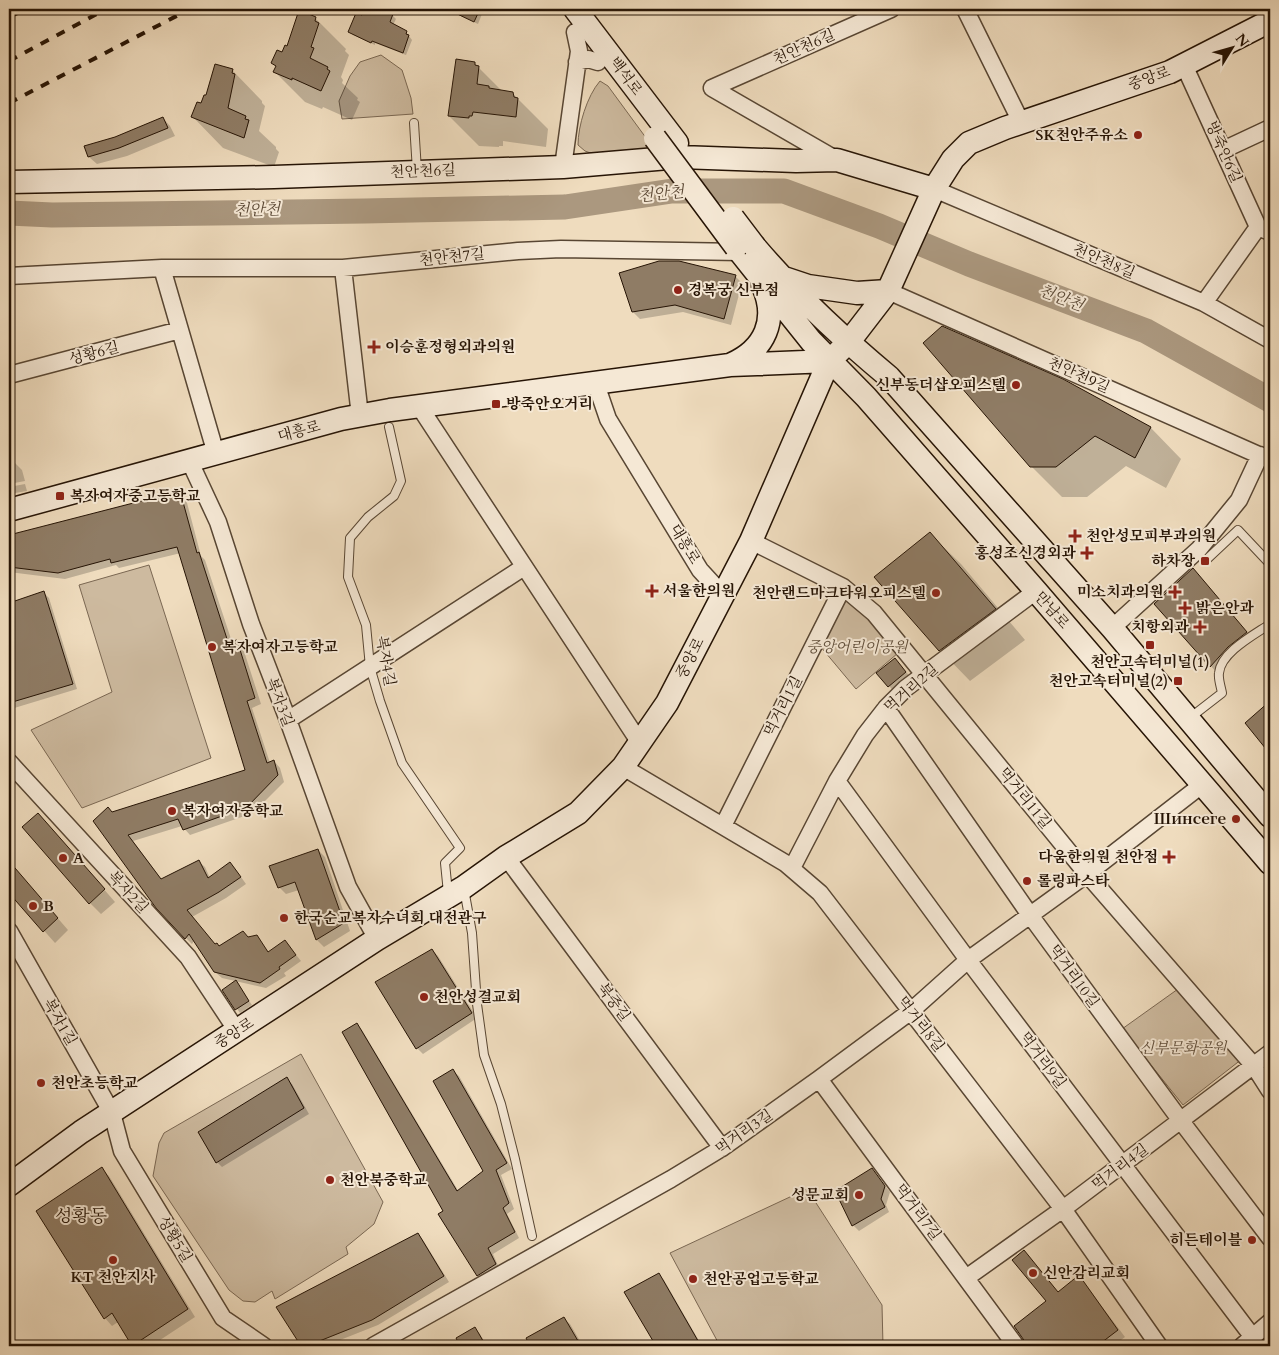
<svg xmlns="http://www.w3.org/2000/svg" width="1279" height="1355" font-family="Cardo,'Noto Serif KR',serif">
<rect width="100%" height="100%" fill="#efdcbe"/>
<filter id="stains"><feTurbulence type="fractalNoise" baseFrequency=".004" numOctaves="4"/><feColorMatrix values="0 0 0 0 .2 0 0 0 0 .09 0 0 0 0 .02 0 0 0 .5 -.17"/></filter>
<radialGradient id="worn" r=".72"><stop offset=".6" stop-color="#630" stop-opacity="0"/><stop offset="1" stop-color="#630" stop-opacity=".3"/></radialGradient>
<path fill="#cdba9f" stroke="#7a6752" d="M381,55L402,70L411,98L413,114L342,119L339,101L350,76L360,62Z
M600,81L608,86L652,146L651,150L596,155L585,151L578,145C578,126 587,96 600,81Z
M149,565L211,758L82,808L31,730L112,692L79,585Z
M844,598L858,606L898,653L856,689L820,646Z
M1178,989L1242,1059L1183,1105L1122,1029Z
M301,1054L383,1202L374,1224L346,1247L348,1254L275,1299L272,1291L255,1302L243,1301L229,1290L153,1176L159,1143L164,1133Z
M807,1189L882,1305L883,1346H720L670,1253Z"/>
<path fill="#0003" d="M367,9H395L392,15L396,19L393,25L406,32L412,40L406,55L375,43V45L353,35L350,32Z
M438,9H484L478,24L450,11L449,15Z
M315,18L346,49L345,51L349,55L341,77L343,80L342,83L358,98L357,100L360,102L352,120L323,107L322,109L305,102L275,72L277,67L272,63Z
M474,63L503,92L513,94L548,129L546,147L503,141V146H499V147L479,146L449,116Z
M232,70L262,101V103L265,106L259,131L276,147V149L279,152L274,167L223,148L193,117L207,96Z
M163,118L170,126L175,136L127,156L97,164L89,157Z
M735,276L742,283L731,325L683,312L640,319L633,312Z
M1062,380L1151,428L1181,459L1166,488L1126,466L1087,497H1062L1031,466Z
M15,463L22,470L25,481L9,484V464Z
M25,484L27,491L9,494V487Z
M180,492L186,499L201,556L205,560L232,642H236L243,648L261,704L252,708L270,763L274,761L280,768L284,782L253,813L190,835L182,826L133,841L162,880L198,861L205,867L210,878L230,864L236,870L246,884L226,898L192,917L216,946L220,948L256,936L269,952L285,941L301,961L284,973L286,976L266,988L222,978L215,972L194,941L192,944L186,938L112,813L246,771L181,553L119,568L116,565L65,579L9,572V537Z
M930,534L961,564L1025,640L970,681L940,650Z
M1200,577L1254,640L1236,654L1218,674L1155,604Z
M43,592L49,598L77,689L11,709L9,707V604Z
M895,659L913,680L896,694L878,673Z
M49,826L115,902L101,914L90,903Z
M318,850L325,857L350,931L324,947L317,940L299,890L286,894L279,887Z
M9,862L68,930L55,943L9,891Z
M432,950L438,956L477,1018L423,1054L417,1048L377,983Z
M236,982L252,1005L240,1013L224,990Z
M357,1025L362,1030L459,1192L485,1171L453,1071L459,1076L512,1169L501,1175L514,1209L507,1214L519,1238L493,1254L500,1270L484,1281L478,1275L440,1215L445,1211Z
M286,1079L292,1084L309,1114L222,1167L217,1162Z
M102,1169L109,1176L195,1317L151,1346H134L118,1322L112,1326L105,1318Z
M872,1169L890,1192L886,1205L889,1212L859,1231L853,1225L836,1191Z
M417,1234L423,1240L449,1282L378,1325L325,1346H302L278,1308Z
M1031,1259L1059,1293L1085,1284L1125,1337L1113,1346H1030L1016,1327L1048,1301Z
M659,1275L664,1280L702,1346H657L626,1293Z
M564,1319L570,1324L583,1346H532L528,1339Z
M475,1329L480,1334L487,1346H462L457,1339Z"/>
<g fill="none" stroke-linecap="round" stroke-linejoin="round">
<path stroke="#ab987f" stroke-width="25" d="M9,213L52,215L365,211L565,207L672,191H784L879,226L969,264L1146,331L1270,400"/>
</g>
<path fill="#8f7c65" stroke="#261405" d="M366,9H390L389,12L393,14L390,22L407,31L406,34L409,35L403,53L372,41L371,43L348,32L356,13L362,15Z
M447,9H480L474,22Z
M299,10L316,17L315,21L319,23L311,47L314,48L310,58L328,67L327,69L330,71L321,91L292,78V80L273,72L276,66L271,63L277,50L282,52L285,45L287,46Z
M456,59L475,62V65L479,66L477,84L489,86V88L513,92L514,97L518,98L516,117L473,112L472,116H469V118L448,116Z
M215,64L233,69L232,73L235,74L228,108L246,116L245,119L249,120L244,138L191,117L197,102L201,103L204,95H206Z
M163,117L168,128L119,148L88,157L84,146L115,137Z
M659,261H679L736,275L724,319L675,305L632,312L619,273Z
M942,326L1063,379L1151,427L1135,458L1095,436L1056,467H1030L923,343Z
M180,491L197,553L199,552L228,642L237,640L255,698L247,701L267,763L274,760L278,775L247,807L183,830L178,819L128,835L161,879L199,860L208,878L230,862L241,877L219,892L187,910L215,944L217,943L219,946L243,931L248,937L257,935L268,952L285,940L296,955L279,967L280,969L260,983L214,972L189,934L185,939L156,908L93,821L108,807L112,812L245,770L177,547L111,563L110,559L58,573L9,567V535Z
M930,532L996,609L939,651L874,577Z
M1193,568L1247,632L1228,647L1210,667L1154,604Z
M44,591L73,684L9,703V603Z
M895,658L906,672L888,687L876,673Z
M1270,701V754L1245,723Z
M38,813L105,889L89,904L22,827Z
M318,849L344,923L316,940L295,882L278,888L269,866Z
M9,861L58,918L43,932L9,893Z
M432,949L472,1013L416,1049L375,982Z
M236,980L249,1001L235,1010L222,990Z
M357,1023L457,1191L483,1171L433,1081L453,1069L507,1163L496,1170L509,1203L503,1208L515,1232L488,1248L496,1264L477,1276L438,1214L443,1211L342,1032Z
M287,1077L304,1108L216,1163L198,1132Z
M102,1167L188,1309L132,1346L112,1313L104,1319L36,1211Z
M872,1168L885,1186L881,1199L885,1207L852,1226L835,1191Z
M418,1233L444,1276L372,1320L307,1346H301L276,1307Z
M1024,1250L1058,1292L1079,1275L1118,1330L1097,1346H1028L1014,1326L1046,1301L1012,1260Z
M659,1273L701,1346H656L624,1292Z
M564,1317L581,1346H530L526,1338Z
M475,1327L486,1346H460L456,1338Z"/>
<g fill="none" stroke-linecap="round" stroke-linejoin="round">
<defs>
<path id="lane" d="M414,123L417,171
M389,427L401,481L394,496L368,517L350,538L348,577L366,625L370,667L380,701L402,763L460,848L445,863L448,893
M1205,561L1238,530L1270,564
M1191,717L1222,693C1221,687 1218,679 1219,673C1221,652 1254,635 1270,624
M464,889L472,933L477,1004L484,1055L501,1104L515,1159L532,1236"/>
<path id="street" d="M965,9L1021,122
M577,62L588,59L598,62
M1184,65L1258,227L1270,232
M712,88L891,9
M712,88L837,160
M1223,150L1270,128
M563,167L579,51L575,32
M934,189L1204,303L1270,340
M162,268L216,454
M343,268L360,416
M9,276L162,268H343L518,251L561,249L741,252
M888,291L1270,460
M1204,303L1258,227
M9,375L180,330
M596,384L608,419L700,570L723,595
M419,406L640,743
M190,462L218,522L251,624L288,720L348,887L377,939
M751,541L843,587L874,613L1087,874L1254,1066L1270,1091
M1112,628L1199,549L1239,500L1260,455
M886,708L1030,915L1181,1121L1270,1238
M288,720L524,567
M9,762L188,957L237,1031
M623,767L785,863L820,893L1063,1209L1159,1346
M837,781L968,960L1252,1336
M723,826L843,587
M506,857L722,1148
M792,868L837,781L865,735L886,708L906,688L1036,591
M9,931L112,1113L122,1151L223,1318L264,1346
M819,1079L1016,1346
M966,1278L1063,1209L1270,1053
M373,1346L671,1179L722,1148L819,1079L911,1011L968,960L1087,874L1203,784
M1242,1346L1270,1322"/>
<path id="secondary" d="M575,9L677,143
M9,182L274,177L563,167L680,157L796,161L837,160L934,189
M736,247L811,341L866,397L1036,591L1270,863
M755,247C796,295 841,337 889,377L1112,628L1270,816
M784,278L808,286L857,293L888,291
M732,364C765,349 778,320 763,286
M9,510L341,419L390,410L730,365L829,361
M9,1185L81,1132L377,939L464,887L506,857L578,813L623,767L667,703L751,541L829,361L848,343L888,291L934,189L953,159L969,143L1005,128L1170,72L1270,21"/>
</defs>
<use href="#lane" stroke="#584633" stroke-width="10"/>
<use href="#street" stroke="#584633" stroke-width="19"/>
<use href="#secondary" stroke="#261405" stroke-width="25"/>
<use href="#lane" stroke="#f5e8d5" stroke-width="8"/>
<use href="#street" stroke="#f5e8d5" stroke-width="16"/>
<use href="#secondary" stroke="#f5e8d5" stroke-width="22"/>
<path stroke="#261405" stroke-width="4" stroke-dasharray="9 9" stroke-linecap="butt" d="M9,17L26,9
M9,61L106,9
M9,103L190,9"/>
<defs>
<path id="secondary-bridge" d="M655,138L736,247
M733,218L755,247"/>
</defs>
<use href="#secondary-bridge" stroke="#261405" stroke-width="25" stroke-linecap="butt"/>
<use href="#secondary-bridge" stroke="#f5e8d5" stroke-width="22"/>
</g>
<g fill="#8f2418" stroke="#f5e8d5" stroke-width="2">
<circle cx="1138" cy="135" r="5"/>
<circle cx="678" cy="290" r="5"/>
<path d="M371.5 339.5h5v5h5v5h-5v5h-5v-5h-5v-5h5z"/>
<circle cx="1016" cy="385" r="5"/>
<rect x="491" y="399" width="10" height="10" rx="2.5"/>
<rect x="55" y="491" width="10" height="10" rx="2.5"/>
<path d="M1072.5 528.5h5v5h5v5h-5v5h-5v-5h-5v-5h5z"/>
<path d="M1084.5 545.5h5v5h5v5h-5v5h-5v-5h-5v-5h5z"/>
<rect x="1200" y="556" width="10" height="10" rx="2.5"/>
<path d="M649.5 583.5h5v5h5v5h-5v5h-5v-5h-5v-5h5z"/>
<path d="M1172.5 584.5h5v5h5v5h-5v5h-5v-5h-5v-5h5z"/>
<circle cx="936" cy="593" r="5"/>
<path d="M1182.5 600.5h5v5h5v5h-5v5h-5v-5h-5v-5h5z"/>
<path d="M1197.5 619.5h5v5h5v5h-5v5h-5v-5h-5v-5h5z"/>
<rect x="1145" y="640" width="10" height="10" rx="2.5"/>
<circle cx="212" cy="647" r="5"/>
<rect x="1173" y="676" width="10" height="10" rx="2.5"/>
<circle cx="172" cy="811" r="5"/>
<circle cx="1236" cy="819" r="5"/>
<path d="M1166.5 849.5h5v5h5v5h-5v5h-5v-5h-5v-5h5z"/>
<circle cx="63" cy="858" r="5"/>
<circle cx="1027" cy="881" r="5"/>
<circle cx="33" cy="906" r="5"/>
<circle cx="284" cy="918" r="5"/>
<circle cx="424" cy="997" r="5"/>
<circle cx="41" cy="1083" r="5"/>
<circle cx="330" cy="1180" r="5"/>
<circle cx="859" cy="1195" r="5"/>
<circle cx="1252" cy="1240" r="5"/>
<circle cx="113" cy="1260" r="5"/>
<circle cx="1033" cy="1273" r="5"/>
<circle cx="693" cy="1279" r="5"/>
</g>
<g text-anchor="middle" dominant-baseline="central" stroke-width="4" stroke-linejoin="round" paint-order="stroke">
<g font-size="15" fill="#261405" stroke="#f5e8d5">
<text transform="translate(804 47) rotate(-24)">천안천6길</text>
<text transform="translate(626 76) rotate(53)">백석로</text>
<text transform="translate(1149 78) rotate(-20)">중앙로</text>
<text transform="translate(1224 152) rotate(66)">방죽안6길</text>
<text transform="translate(423 171) rotate(-2)">천안천6길</text>
<text transform="translate(452 257) rotate(-6)">천안천7길</text>
<text transform="translate(1104 261) rotate(23)">천안천8길</text>
<text transform="translate(94 353) rotate(-15)">성황6길</text>
<text transform="translate(1079 375) rotate(24)">천안천9길</text>
<text transform="translate(299 431) rotate(-15)">대흥로</text>
<text transform="translate(685 544) rotate(59)">대흥로</text>
<text transform="translate(1052 610) rotate(49)">만남로</text>
<text transform="translate(690 658) rotate(-63)">중앙로</text>
<text transform="translate(386 661) rotate(80)">복자4길</text>
<text transform="translate(911 688) rotate(-41)">먹거리2길</text>
<text transform="translate(280 702) rotate(69)">복자3길</text>
<text transform="translate(783 706) rotate(-63)">먹거리1길</text>
<text transform="translate(1025 798) rotate(51)">먹거리11길</text>
<text transform="translate(128 892) rotate(47)">복자2길</text>
<text transform="translate(1074 976) rotate(54)">먹거리10길</text>
<text transform="translate(614 1002) rotate(53)">북중길</text>
<text transform="translate(60 1022) rotate(60)">복자1길</text>
<text transform="translate(921 1024) rotate(52)">먹거리8길</text>
<text transform="translate(234 1033) rotate(-33)">중앙로</text>
<text transform="translate(1043 1060) rotate(53)">먹거리9길</text>
<text transform="translate(744 1132) rotate(-35)">먹거리3길</text>
<text transform="translate(1120 1167) rotate(-37)">먹거리4길</text>
<text transform="translate(918 1212) rotate(53)">먹거리7길</text>
<text transform="translate(175 1239) rotate(59)">성황5길</text>
</g>
<g font-size="15" font-weight="bold" fill="#261405" stroke="#f5e8d5" text-anchor="start">
<text x="1128" y="135" text-anchor="end">SK천안주유소</text>
<text x="688" y="290">경복궁 신부점</text>
<text x="385" y="347">이승훈정형외과의원</text>
<text x="1006" y="385" text-anchor="end">신부동더샵오피스텔</text>
<text x="506" y="404">방죽안오거리</text>
<text x="70" y="496">복자여자중고등학교</text>
<text x="1086" y="536">천안성모피부과의원</text>
<text x="1076" y="553" text-anchor="end">홍성조신경외과</text>
<text x="1195" y="561" text-anchor="end">하차장</text>
<text x="663" y="591">서울한의원</text>
<text x="1164" y="592" text-anchor="end">미소치과의원</text>
<text x="926" y="593" text-anchor="end">천안랜드마크타워오피스텔</text>
<text x="1196" y="608">밝은안과</text>
<text x="1189" y="627" text-anchor="end">치항외과</text>
<text x="222" y="647">복자여자고등학교</text>
<text x="1150" y="662" text-anchor="middle">천안고속터미널(1)</text>
<text x="1168" y="681" text-anchor="end">천안고속터미널(2)</text>
<text x="182" y="811">복자여자중학교</text>
<text x="1226" y="819" text-anchor="end">Шинсеге</text>
<text x="1158" y="857" text-anchor="end">다움한의원 천안점</text>
<text x="73" y="858">A</text>
<text x="1037" y="881">롤링파스타</text>
<text x="43" y="906">B</text>
<text x="294" y="918">한국순교복자수녀회 대전관구</text>
<text x="434" y="997">천안성결교회</text>
<text x="51" y="1083">천안초등학교</text>
<text x="340" y="1180">천안북중학교</text>
<text x="849" y="1195" text-anchor="end">성문교회</text>
<text x="1242" y="1240" text-anchor="end">히든테이블</text>
<text x="1043" y="1273">신안감리교회</text>
<text x="113" y="1277" text-anchor="middle">KT 천안지사</text>
<text x="703" y="1279">천안공업고등학교</text>
</g>
<g font-size="15" font-style="italic" fill="#604e3b" stroke="#f5e8d5">
<text x="857" y="647">중앙어린이공원</text>
<text x="1183" y="1048">신부문화공원</text>
</g>
<g font-size="16" font-style="italic" fill="#5b4936" stroke="#f5e8d5">
<text transform="translate(661 194) rotate(-6)">천안천</text>
<text transform="translate(257 210) rotate(-1)">천안천</text>
<text transform="translate(1061 298) rotate(21)">천안천</text>
</g>
<g font-size="18" fill="#261405" stroke="#f5e8d5">
<text x="81" y="1216">성황동</text>
</g>
</g>
<rect width="1279" height="1355" fill="none" stroke="#efdcbe" stroke-width="30"/>
<rect x="10" y="10" width="1259" height="1335" fill="none" stroke="#261405" stroke-width="2.5"/>
<rect x="15" y="15" width="1249" height="1325" fill="none" stroke="#261405"/>
<g transform="translate(1232 48) rotate(53)" stroke="#f5e8d5" stroke-width="4" paint-order="stroke">
<path d="M0-4L9 19L0 12L-9 19Z" fill="#261405"/>
<text y="-8" font-size="14" font-weight="bold" text-anchor="middle" fill="#261405">N</text>
</g>
<rect width="100%" height="100%" filter="url(#stains)"/>
<rect width="100%" height="100%" fill="url(#worn)"/>
</svg>
